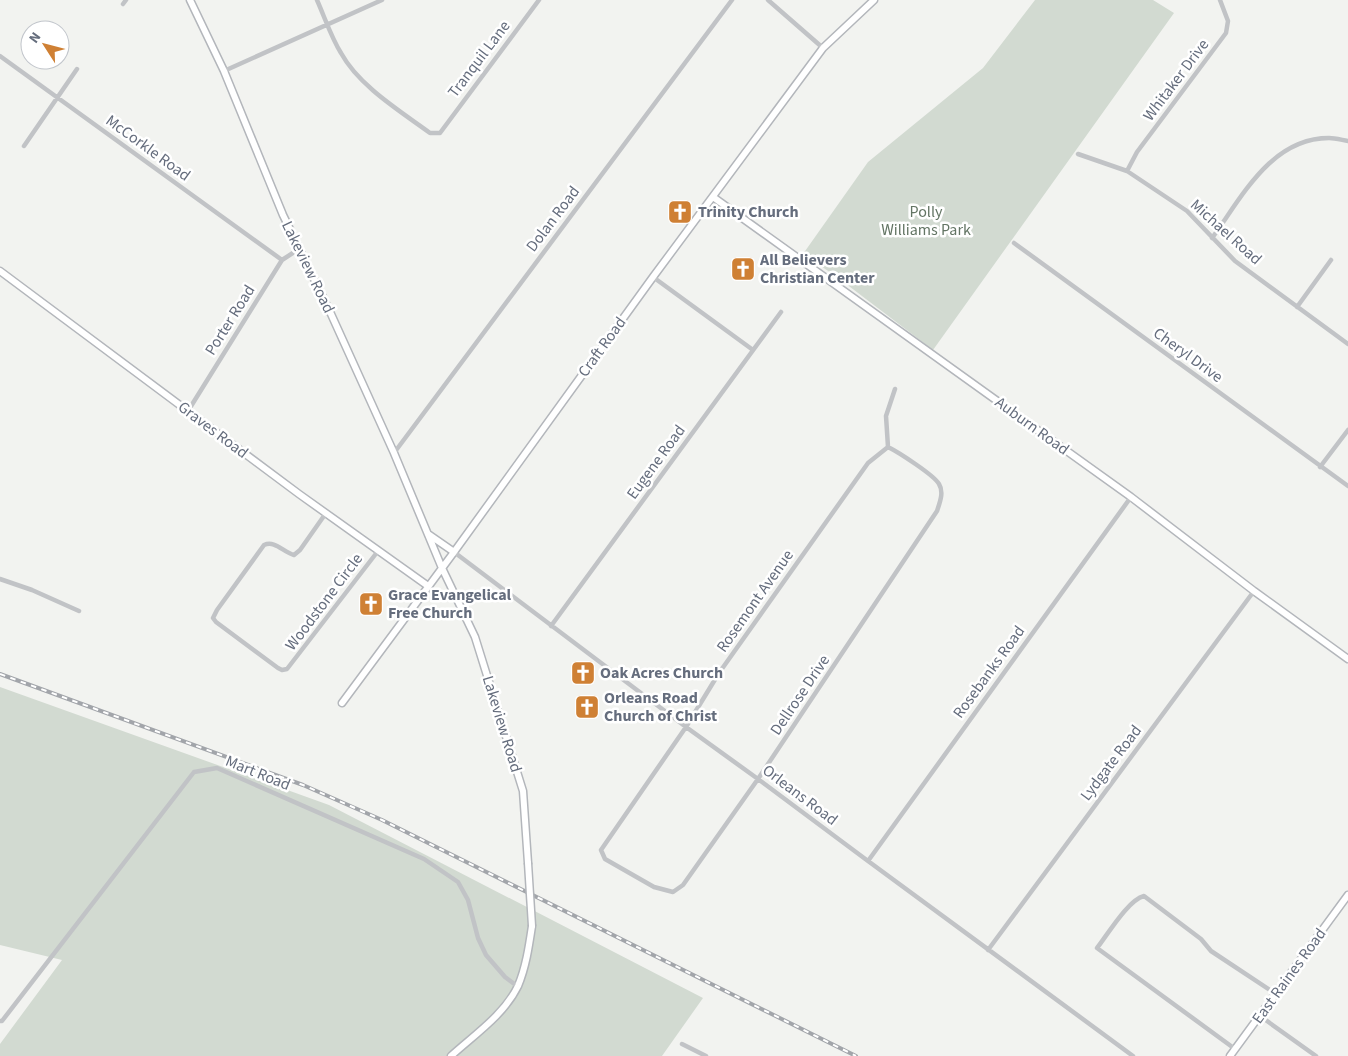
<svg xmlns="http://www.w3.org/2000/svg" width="1348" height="1056" font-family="'Source Sans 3',sans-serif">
<rect width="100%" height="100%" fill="#f2f3f0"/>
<path fill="#d2dad1" d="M1035,0H1153L1174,13L933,350L837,277L803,254L868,162L983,68Z
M0,687L329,805L703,998L662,1056H0V1044L62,960L0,945Z"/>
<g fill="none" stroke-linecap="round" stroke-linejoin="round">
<defs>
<path id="secondary" d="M190,0L224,71L283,215L331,314L394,453L442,568L475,637L523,791L528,863
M713,197L1131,497L1254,591L1348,659
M0,271L299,494L428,586
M428,534L454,552
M342,703L454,552L653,277L823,48L874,0
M451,1056C474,1035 504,1015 518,986C526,967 529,946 532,926
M1230,1056L1348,895"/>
</defs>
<use href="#secondary" stroke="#b3b6bb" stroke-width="9"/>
<path stroke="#c1c3c6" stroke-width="4.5" d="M317,0C325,18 331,37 341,53C359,86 400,111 430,133H440L539,0
M768,0L823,48
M123,4L126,0
M0,56L282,260
M224,71L382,0
M24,146L77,69
M1078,154L1127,171L1187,211L1235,261L1348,344
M1127,171L1137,152L1226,33L1228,21L1220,0
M1212,238C1242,197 1271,138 1329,138C1335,138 1342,140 1348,141
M1014,243L1348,486
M653,277L753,350
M1297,307L1331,260
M188,411L282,260L299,249
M888,447C898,452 934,475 939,484C944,492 940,502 937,511L758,779L683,885L673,892L654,887L605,859L601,850L686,727L719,673L868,463L888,447L886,416L895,389
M394,453L732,0
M1320,467L1348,430
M326,513L300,550L294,555C283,552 275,540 264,545L217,610L213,618L216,622L278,668L282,670L287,669L378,551
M454,552L686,727L758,779L868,861L1133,1056
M0,579L32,590L79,611
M551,626L781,312
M868,861L1131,497
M988,950L1254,591
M1260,1016L1316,1056
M0,1021H2L194,772L217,768L424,859L458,882L468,900L478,938L486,955L505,977L517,986
M682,1044L706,1056
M1235,1049L1097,948C1108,934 1128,900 1144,896L1201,939L1211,951L1276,994"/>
<use href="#secondary" stroke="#fff" stroke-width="6"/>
<defs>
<path id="rail" d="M0,674L303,785L382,820L856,1056"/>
</defs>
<use href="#rail" stroke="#a2a5aa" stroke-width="4"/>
<use href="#rail" stroke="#fff" stroke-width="2" stroke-dasharray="5.5" stroke-linecap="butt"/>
<defs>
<path id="secondary-bridge" d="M528,863L532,926"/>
</defs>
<use href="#secondary-bridge" stroke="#b3b6bb" stroke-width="9" stroke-linecap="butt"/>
<use href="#secondary-bridge" stroke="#fff" stroke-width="6"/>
</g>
<defs>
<symbol id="church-square" viewBox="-11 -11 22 22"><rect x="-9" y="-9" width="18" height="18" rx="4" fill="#cf8034" stroke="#fff"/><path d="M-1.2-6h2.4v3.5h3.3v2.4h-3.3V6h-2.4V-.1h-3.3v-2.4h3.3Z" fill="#fff"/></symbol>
</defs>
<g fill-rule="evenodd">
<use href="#church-square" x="666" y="198" width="28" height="28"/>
<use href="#church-square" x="729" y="255" width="28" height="28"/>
<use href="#church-square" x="357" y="590" width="28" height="28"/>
<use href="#church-square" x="569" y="659" width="28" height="28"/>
<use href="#church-square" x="573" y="693" width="28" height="28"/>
</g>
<g text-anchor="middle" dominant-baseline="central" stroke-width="5" stroke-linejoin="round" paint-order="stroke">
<g font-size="16" fill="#656d7d" stroke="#fff">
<text transform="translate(479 59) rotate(-53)">Tranquil Lane</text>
<text transform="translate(1176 80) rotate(-53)">Whitaker Drive</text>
<text transform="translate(148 148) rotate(36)">McCorkle Road</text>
<text transform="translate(553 219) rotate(-53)">Dolan Road</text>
<text transform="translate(1226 232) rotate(42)">Michael Road</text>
<text transform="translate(308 267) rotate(64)">Lakeview Road</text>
<text transform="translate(230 320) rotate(-58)">Porter Road</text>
<text transform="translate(602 347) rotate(-54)">Craft Road</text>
<text transform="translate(1188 355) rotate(36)">Cheryl Drive</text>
<text transform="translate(1032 426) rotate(36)">Auburn Road</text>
<text transform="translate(213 430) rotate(37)">Graves Road</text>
<text transform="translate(656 462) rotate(-54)">Eugene Road</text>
<text transform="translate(755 601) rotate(-55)">Rosemont Avenue</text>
<text transform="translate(324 602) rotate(-53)">Woodstone Circle</text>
<text transform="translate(989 672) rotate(-54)">Rosebanks Road</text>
<text transform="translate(800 695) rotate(-56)">Dellrose Drive</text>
<text transform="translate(502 724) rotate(73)">Lakeview Road</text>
<text transform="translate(1111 763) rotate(-53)">Lydgate Road</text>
<text transform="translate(258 773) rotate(22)">Mart Road</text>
<text transform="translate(800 795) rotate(37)">Orleans Road</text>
<text transform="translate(1289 976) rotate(-54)">East Raines Road</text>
</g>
<g font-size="16" font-weight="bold" fill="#656d7d" stroke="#fff" text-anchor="start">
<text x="698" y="212">Trinity Church</text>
<text x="760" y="260">All Believers<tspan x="760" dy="18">Christian Center</tspan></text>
<text x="388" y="595">Grace Evangelical<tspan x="388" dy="18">Free Church</tspan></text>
<text x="600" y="673">Oak Acres Church</text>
<text x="604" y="698">Orleans Road<tspan x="604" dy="18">Church of Christ</tspan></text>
</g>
<g font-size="16" fill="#637564" stroke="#fff">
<text x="926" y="212">Polly<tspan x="926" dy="18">Williams Park</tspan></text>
</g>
</g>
<g transform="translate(45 45) rotate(306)"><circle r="24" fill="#ffffff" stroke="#c1c5cb"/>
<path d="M0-4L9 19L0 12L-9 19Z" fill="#cf8034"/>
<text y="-8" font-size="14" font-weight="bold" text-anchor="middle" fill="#656d7d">N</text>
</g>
</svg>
